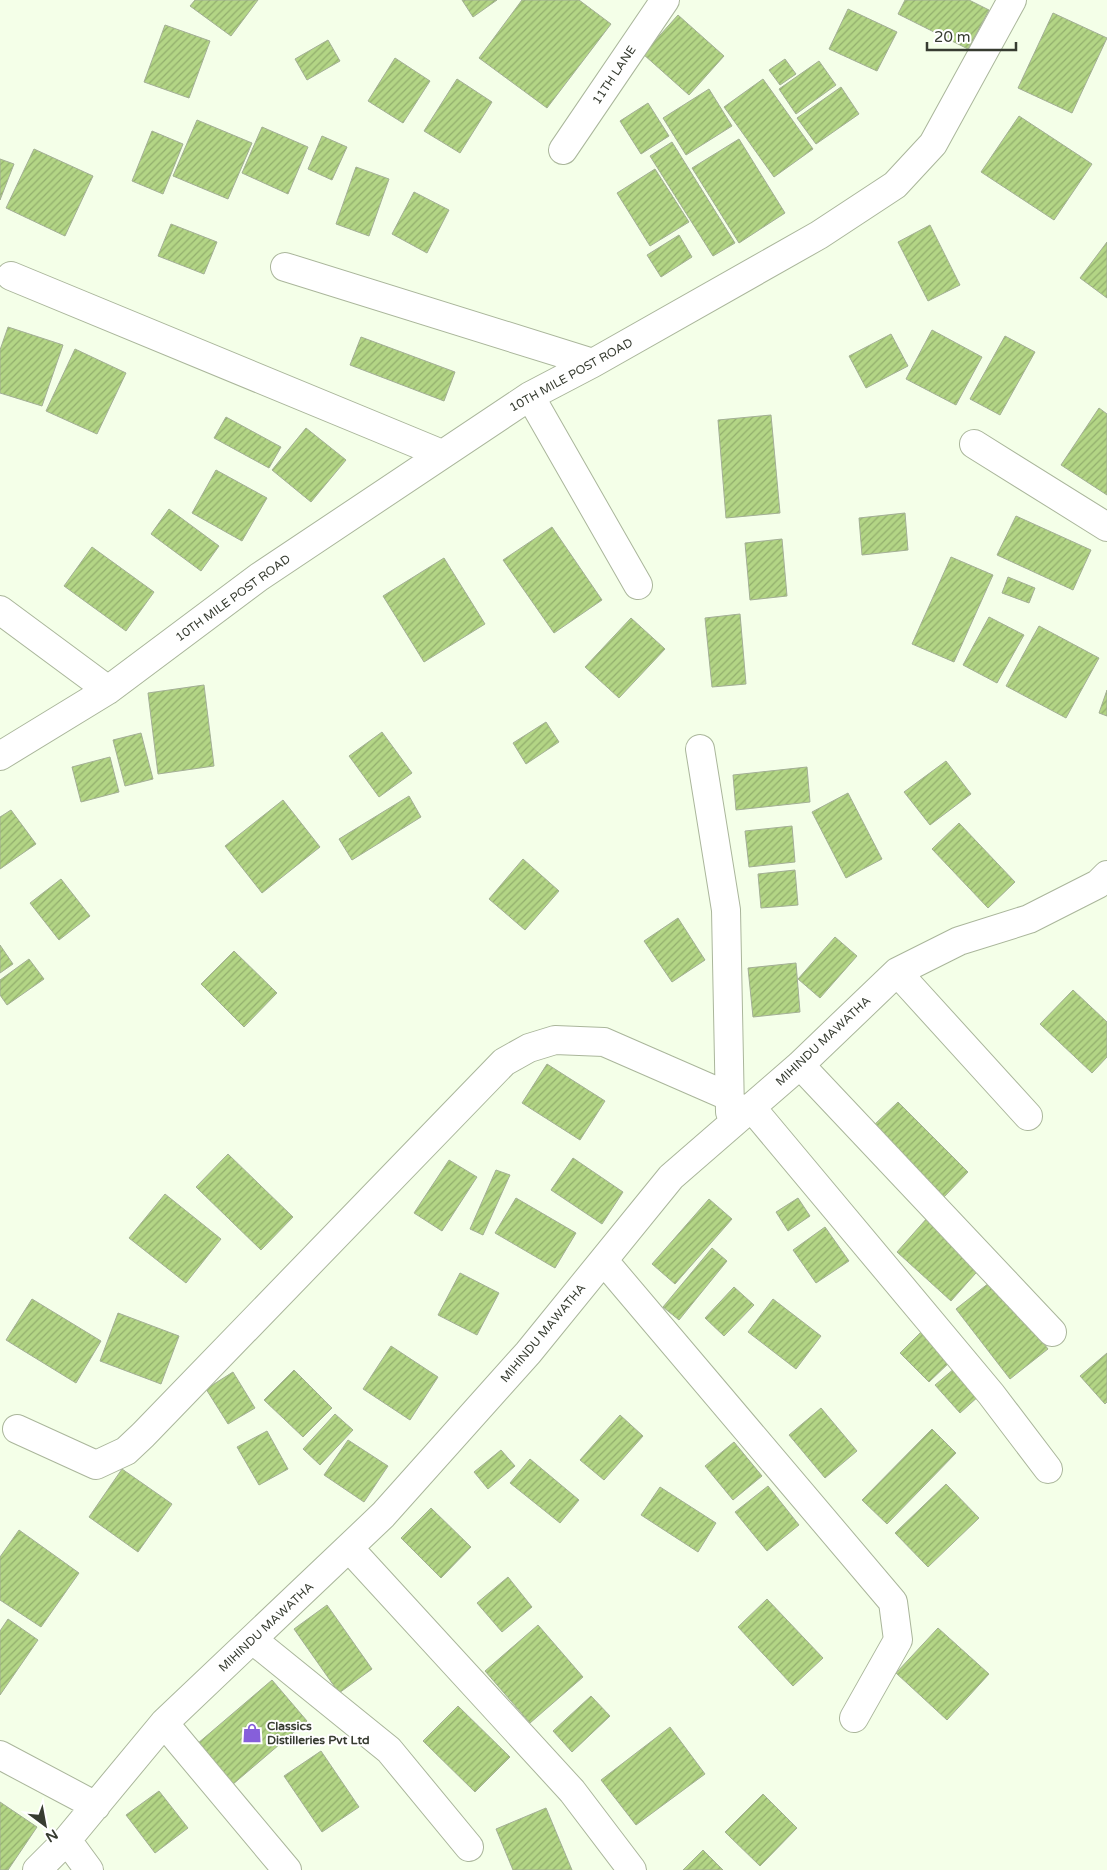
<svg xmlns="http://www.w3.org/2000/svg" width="1107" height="1870" font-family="'Varela Round',sans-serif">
<defs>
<pattern id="building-hatch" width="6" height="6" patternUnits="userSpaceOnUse" patternTransform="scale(1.25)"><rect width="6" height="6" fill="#b3d585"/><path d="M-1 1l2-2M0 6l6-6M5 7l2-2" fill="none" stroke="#92ae6d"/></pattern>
</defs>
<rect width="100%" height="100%" fill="#f4ffe8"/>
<path fill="url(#building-hatch)" stroke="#a3af95" d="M195,0H258L231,36L190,6Z
M462,0H497L473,17Z
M522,0H579L611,24L547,108L479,58Z
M905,0H969L989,10L968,49L898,14Z
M848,9L897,32L877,71L829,49Z
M1053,13L1107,38L1072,113L1018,88Z
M678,15L724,56L689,95L643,54Z
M165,25L210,41L189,98L144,82Z
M328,40L340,61L307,80L295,59Z
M395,58L430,81L403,123L368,101Z
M785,59L796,74L780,85L769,70Z
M819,61L836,85L796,114L779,89Z
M457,79L492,102L460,153L424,131Z
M763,79L813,149L774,177L724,107Z
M841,87L859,114L816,144L797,118Z
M709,89L732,126L686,155L663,118Z
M648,103L669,136L641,154L620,121Z
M1019,116L1092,164L1054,220L981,172Z
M197,120L252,143L228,199L173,176Z
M262,127L308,147L288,194L242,173Z
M152,131L183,144L163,194L132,181Z
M322,136L347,147L332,180L308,169Z
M739,139L785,213L739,243L692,168Z
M672,142L735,243L713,256L650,156Z
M34,149L93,176L65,236L6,208Z
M0,159L14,164L0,200Z
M356,167L389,179L369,236L336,224Z
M655,169L689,222L650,246L617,193Z
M414,192L449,210L427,253L392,234Z
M171,224L217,242L204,274L158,256Z
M930,225L960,285L928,301L898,242Z
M679,235L692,257L661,277L647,255Z
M1107,242V298L1080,278Z
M8,327L63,345L42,406L0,393V350Z
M932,330L982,357L956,405L906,379Z
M891,334L908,366L866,388L849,356Z
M1005,336L1035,352L1000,415L970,399Z
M361,337L455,372L444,401L350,365Z
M75,349L126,373L97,434L46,411Z
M1099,408L1107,414V495L1061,465Z
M771,415L780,513L726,518L718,420Z
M226,417L281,447L269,468L214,438Z
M306,428L346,460L311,502L272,470Z
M216,470L267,498L242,541L192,513Z
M169,509L219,546L201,571L151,534Z
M905,513L908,550L862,555L859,518Z
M1016,516L1091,550L1073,590L997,555Z
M552,527L602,600L554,633L503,560Z
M782,539L787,596L750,600L745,543Z
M92,547L154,592L126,631L64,586Z
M951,557L993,575L954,662L912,644Z
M444,558L485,624L424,662L383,596Z
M1008,577L1035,588L1029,603L1002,593Z
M740,614L746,684L712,687L705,618Z
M989,617L1024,635L997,683L963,665Z
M631,618L665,649L619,698L585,667Z
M1039,626L1099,658L1066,718L1006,686Z
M204,685L214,766L158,774L148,693Z
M1107,690V716L1099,713Z
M546,722L559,742L526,764L513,743Z
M382,732L412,773L379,797L349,756Z
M141,733L153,779L125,786L113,740Z
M110,757L119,792L81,802L72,767Z
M946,761L971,794L930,825L904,792Z
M807,767L810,802L736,810L733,775Z
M848,793L882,859L846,878L812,812Z
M409,796L421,817L352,860L339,839Z
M283,800L320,847L262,893L225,846Z
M11,810L36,844L0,869V817Z
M959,823L1015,882L988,908L932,849Z
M792,826L795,862L749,867L745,831Z
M523,859L559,891L525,930L489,899Z
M795,870L798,905L761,908L758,874Z
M61,879L90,916L59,940L30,903Z
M678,918L705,960L672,982L644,941Z
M835,937L857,956L820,998L798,979Z
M0,945L13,964L0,973Z
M234,951L277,993L244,1027L201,984Z
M29,959L44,979L7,1005L0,995V980Z
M796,963L800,1012L753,1017L748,968Z
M1073,990L1107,1022V1057L1092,1073L1040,1024Z
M547,1064L605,1101L580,1140L522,1103Z
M898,1102L968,1172L944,1197L873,1126Z
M228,1154L293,1217L261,1250L196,1187Z
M573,1158L623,1192L602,1224L551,1190Z
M449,1160L477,1177L442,1231L414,1213Z
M496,1170L510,1175L483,1235L470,1229Z
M165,1194L221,1239L186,1283L129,1238Z
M516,1198L576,1233L555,1268L495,1233Z
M798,1198L810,1216L788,1231L776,1212Z
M709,1199L732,1219L675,1284L652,1264Z
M928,1217L983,1265L951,1301L897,1252Z
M825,1227L849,1261L816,1283L793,1250Z
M712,1248L727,1261L679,1320L663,1307Z
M460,1273L499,1293L477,1335L438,1315Z
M994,1279L1048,1349L1010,1379L956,1309Z
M734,1287L754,1305L724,1336L705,1318Z
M32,1299L101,1341L76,1383L6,1340Z
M773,1299L821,1336L796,1369L748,1332Z
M118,1313L179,1336L161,1384L100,1361Z
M923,1330L952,1360L929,1382L900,1353Z
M391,1346L438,1377L410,1420L363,1389Z
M1107,1353V1402L1105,1404L1080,1376Z
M955,1368L980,1395L960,1413L935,1385Z
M294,1370L332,1408L303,1437L264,1400Z
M233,1372L255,1408L228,1424L206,1389Z
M821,1408L857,1451L825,1478L789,1435Z
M335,1414L353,1430L320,1465L303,1449Z
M620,1415L643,1436L604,1480L580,1460Z
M932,1429L956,1453L887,1524L862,1500Z
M267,1431L288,1469L259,1485L237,1447Z
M348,1440L388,1466L364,1502L324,1475Z
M734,1442L762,1476L733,1500L705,1466Z
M501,1450L515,1466L488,1489L474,1472Z
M530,1459L579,1500L560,1523L510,1483Z
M122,1469L172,1504L138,1552L89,1517Z
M946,1484L979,1518L928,1567L895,1533Z
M768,1486L799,1525L767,1551L735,1512Z
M660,1487L716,1523L698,1552L641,1515Z
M431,1508L471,1547L441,1578L401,1538Z
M19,1530L79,1573L41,1627L0,1600V1557Z
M508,1577L532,1607L502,1632L477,1603Z
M767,1599L823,1658L793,1686L738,1627Z
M327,1605L372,1669L339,1693L294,1629Z
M8,1619L38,1640L0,1695V1631Z
M538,1625L583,1677L530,1723L485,1671Z
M938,1628L989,1674L947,1720L896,1673Z
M272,1680L307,1721L232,1785L197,1744Z
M591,1696L610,1716L572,1752L553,1731Z
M458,1706L510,1757L475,1792L423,1741Z
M670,1727L705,1774L636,1825L601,1780Z
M321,1751L359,1807L322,1832L284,1776Z
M159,1791L188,1828L155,1853L126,1815Z
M763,1794L797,1828L760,1866L725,1832Z
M0,1802L37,1827L8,1870H0Z
M546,1808L572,1870H513L496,1829Z
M703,1850L723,1870H683Z"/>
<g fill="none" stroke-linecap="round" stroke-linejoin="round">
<defs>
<path id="minor" d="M563,150L665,0
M285,267L593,363
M11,276L442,454
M530,396L638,585
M974,444L1107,527
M0,610L108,690
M700,749L726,910L730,1112
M0,756L108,690L259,577L530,396L593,363L819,235L895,185L933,144L1012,0
M897,972L1028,1116
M800,1065L1052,1332
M751,1107L991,1394L1048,1469
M604,1261L893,1602L898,1640L854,1718
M17,1429L96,1465L126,1451L143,1435L504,1062L529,1048L555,1040L604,1042L730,1097
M349,1548L572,1791L632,1870
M253,1640L389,1750L469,1847
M164,1723L287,1870
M0,1755L96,1806
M67,1840L89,1870
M37,1870L67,1840L164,1723L383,1515L528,1353L671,1177L800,1065L897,972L959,941L1029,919L1098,884L1107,875"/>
</defs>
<use href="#minor" stroke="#aab69b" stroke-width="30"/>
<use href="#minor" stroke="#fff" stroke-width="28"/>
</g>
<defs>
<symbol id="shop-bare" viewBox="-9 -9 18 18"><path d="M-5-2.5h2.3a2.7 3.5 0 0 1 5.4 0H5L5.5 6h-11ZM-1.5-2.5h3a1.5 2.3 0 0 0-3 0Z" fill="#865fda" stroke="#fff" stroke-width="2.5" paint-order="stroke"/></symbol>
</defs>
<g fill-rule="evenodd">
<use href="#shop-bare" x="238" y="1719" width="28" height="28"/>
</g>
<g text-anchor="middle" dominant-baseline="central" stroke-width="4" stroke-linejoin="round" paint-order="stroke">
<g font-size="12" fill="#373c31" stroke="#fff">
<text transform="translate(614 75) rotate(-56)">11TH LANE</text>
<text transform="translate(571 375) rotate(-29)">10TH MILE POST ROAD</text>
<text transform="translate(233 598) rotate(-36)">10TH MILE POST ROAD</text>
<text transform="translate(823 1041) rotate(-43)">MIHINDU MAWATHA</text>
<text transform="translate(543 1333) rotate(-50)">MIHINDU MAWATHA</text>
<text transform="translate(266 1627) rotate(-43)">MIHINDU MAWATHA</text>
</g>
<g font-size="12" font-weight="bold" fill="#373c31" stroke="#fff" text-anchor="start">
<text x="267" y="1726">Classics<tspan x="267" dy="14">Distilleries Pvt Ltd</tspan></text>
</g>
</g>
<g transform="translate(45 1825) rotate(148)" stroke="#ffffff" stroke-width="4" paint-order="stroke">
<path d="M0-4L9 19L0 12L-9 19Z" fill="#373c31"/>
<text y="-8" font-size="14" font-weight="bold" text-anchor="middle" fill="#373c31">N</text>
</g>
<path d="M927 42v8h89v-8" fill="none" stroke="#373c31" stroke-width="2.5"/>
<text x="934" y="42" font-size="15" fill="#373c31" stroke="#ffffff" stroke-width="4" paint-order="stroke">20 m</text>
</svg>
